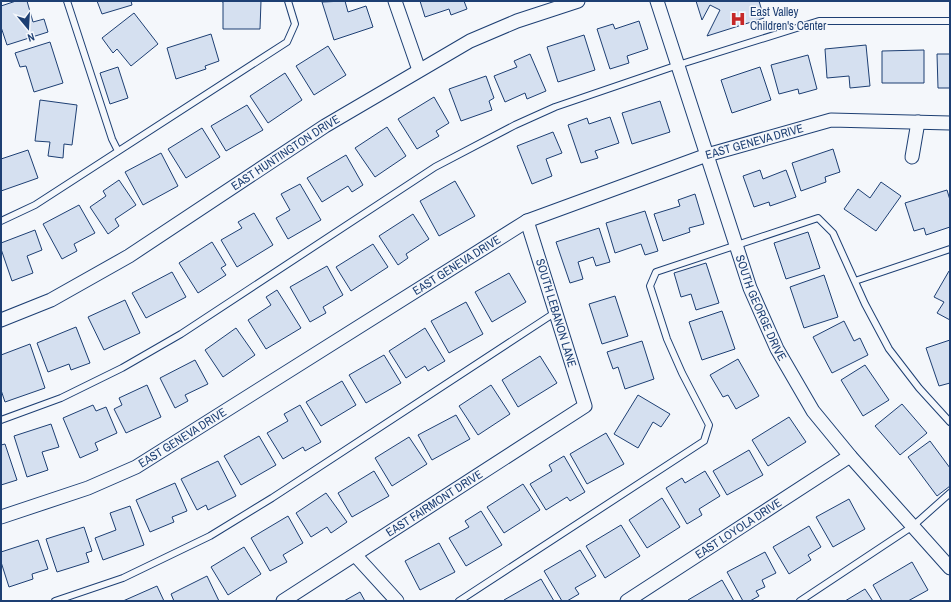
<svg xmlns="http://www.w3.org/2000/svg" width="951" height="602" font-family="'Archivo Narrow',sans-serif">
<rect width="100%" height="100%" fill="#f4f7fb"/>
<path fill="#d5e0f0" stroke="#1d3f73" d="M16,1H27L33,22L44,19L48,32L7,45L1,27V6Z
M97,1H131L132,5L102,14Z
M220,1H261L260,29H223V2Z
M345,1L348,12L366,6L373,27L334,40L322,2Z
M420,1H464L467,9L451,15L449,9L425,17Z
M696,1H759L764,18L707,36L720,10L710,5L702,20Z
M134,13L158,44L131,66L117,49L113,53L102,38Z
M639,21L648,49L627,56L629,63L610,69L597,29L613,24L615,29Z
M211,34L219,61L205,66L206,69L176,79L167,48Z
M584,35L595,70L558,82L547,47Z
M50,42L63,83L34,92L26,66L20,67L15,53Z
M866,45L870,86L850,88L849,76L827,78L825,49Z
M328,46L346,75L314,95L296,66Z
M924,50V83H882V51Z
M530,54L546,91L527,99L525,93L505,102L494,76L517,67L514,61Z
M937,54H950V88H938Z
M808,55L817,89L799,94L798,89L779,94L771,65Z
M118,67L128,98L110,104L100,73Z
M760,67L771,100L732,113L721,80Z
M285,73L302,100L268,123L250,96Z
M486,76L494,98L489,101L492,110L461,121L449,89Z
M434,97L449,123L436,131L439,136L417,149L398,119Z
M40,100L77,105L72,145L64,144L63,158L48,156L50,142L35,141Z
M660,101L670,132L632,144L622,113Z
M247,105L263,130L226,151L211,126Z
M610,117L619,143L595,151L598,158L581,163L568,125L587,118L589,124Z
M387,127L406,156L375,177L355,148Z
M202,128L220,157L186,178L168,149Z
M553,132L562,153L546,159L552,176L532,184L517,146Z
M833,149L840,172L825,177L826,182L801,191L792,163Z
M28,150L38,178L1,191V159Z
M161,153L178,186L143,205L125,172Z
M346,155L363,185L352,192L348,186L322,202L307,178Z
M760,170L763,179L786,170L796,197L770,206L769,202L754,207L743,176Z
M119,180L136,205L115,219L119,226L108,234L90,207L106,196L103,191Z
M455,181L475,216L439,236L420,201Z
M881,182L901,196L876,231L844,209L858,189L870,198Z
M300,184L321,220L288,239L276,218L290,210L281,194Z
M947,190L950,200V227L926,235L924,228L914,231L905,203Z
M695,194L704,224L689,228L690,232L663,241L654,214L680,206L678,200Z
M79,205L95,233L74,244L77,251L62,259L43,224Z
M645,211L658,251L645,255L641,244L615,253L606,223Z
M254,213L273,245L237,267L221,240L242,228L238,222Z
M413,214L429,239L406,254L408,258L398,265L379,236Z
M599,228L610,262L596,266L593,257L578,262L583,279L570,283L556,242Z
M35,230L42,250L27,256L33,273L12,281L1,249V243Z
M808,232L820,268L786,279L774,243Z
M212,242L226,265L221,268L226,275L198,293L179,263Z
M373,244L388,267L351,291L336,267Z
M706,263L719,303L696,310L691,294L681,297L674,273Z
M327,266L343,295L323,307L326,313L310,322L290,287Z
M949,271L950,272V320L937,313L944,302L934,297Z
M172,272L186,297L146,318L132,293Z
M509,273L526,302L492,322L475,292Z
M824,275L838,317L804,328L790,287Z
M277,290L301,328L266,349L248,320L271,305L266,297Z
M615,296L628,336L602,344L589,304Z
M125,300L140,333L104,350L88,317Z
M466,302L483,334L449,353L431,321Z
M722,311L735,349L702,360L689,322Z
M844,321L854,341L860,338L868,355L832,373L813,337Z
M76,327L90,363L71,370L69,364L48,372L37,343Z
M236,328L255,355L223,377L205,350Z
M425,328L445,361L428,371L425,366L406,378L389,351Z
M950,340V383L939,386L926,348Z
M642,341L654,379L625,389L618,367L613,369L607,352Z
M30,344L45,388L5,402L1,390V355Z
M384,355L401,383L366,403L349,375Z
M540,356L557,383L518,407L502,380Z
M738,359L759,396L736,409L728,395L723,397L710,375Z
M195,360L208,384L185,395L188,401L175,408L160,378Z
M865,365L889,400L863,416L841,380Z
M342,381L356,405L321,426L306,402Z
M147,385L161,417L126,433L114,409L122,405L119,398Z
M491,385L510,414L478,435L459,406Z
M638,395L670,414L661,427L653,422L638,448L614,434Z
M902,404L927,433L900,455L875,426Z
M93,405L96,411L106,407L117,433L95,443L98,450L80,458L63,418Z
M300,405L321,442L305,451L303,447L283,459L267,433L288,421L284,414Z
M456,415L470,439L432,460L418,435Z
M789,417L806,442L768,466L752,440Z
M51,424L59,447L42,452L48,470L27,477L14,436Z
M606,433L624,464L587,484L570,454Z
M259,436L276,465L241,485L224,456Z
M409,437L427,464L392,486L375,458Z
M930,441L950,468V486L937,496L908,457Z
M5,444L17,480L1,485V445Z
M749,450L763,475L727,495L713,471Z
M564,456L585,492L570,501L567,497L546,510L530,484L552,471L549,465Z
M218,461L236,496L208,510L206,505L197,510L181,479Z
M374,471L389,496L352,517L338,493Z
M705,471L720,496L699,509L702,515L687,524L666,488L682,478L685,483Z
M175,483L187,511L172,517L174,522L150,532L136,500Z
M523,484L540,510L504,533L487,507Z
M326,493L347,522L331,533L327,527L311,537L296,513Z
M662,498L680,527L647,548L629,520Z
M849,499L865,529L833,547L816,517Z
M130,506L144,545L103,560L95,538L116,530L110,513Z
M481,511L502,545L466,566L449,538L469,527L465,521Z
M288,516L303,543L283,555L287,562L270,571L251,538Z
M621,525L640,556L605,578L586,546Z
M809,526L821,547L808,555L811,560L789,574L773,547Z
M84,527L92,551L86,553L89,562L57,572L46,539Z
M38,540L48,569L32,574L33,579L9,587L1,562V552Z
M439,543L455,572L420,590L405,561Z
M244,547L261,574L228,595L211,567Z
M580,550L596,576L575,588L579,594L567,601H562L544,571Z
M765,552L776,573L762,580L765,587L756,591L759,596L750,601H743L727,572Z
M912,562L928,590L908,601H882L873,585Z
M207,576L219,601H174L171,594Z
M541,579L554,601H504V600Z
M722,580L734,601H689L688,600Z
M157,586L164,601H123Z
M865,589L873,601H845Z
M360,592L365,601H344Z"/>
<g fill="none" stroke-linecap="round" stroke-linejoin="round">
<defs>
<path id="lane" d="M67,1L112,139L118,151
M1,221L35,205L287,42L295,24L288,1
M855,281L950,249
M1,420L61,398L122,368L181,334L435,167L515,125L555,107L678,65L819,21H950
M55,601L123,578L210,536L272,498L556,312
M459,601L704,441L709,425L682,373L667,339L650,286L656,272L818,218L833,233L865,304L889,349L919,388L950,422
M800,601L913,526L950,493"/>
<g id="street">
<path d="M395,1L419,70"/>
<path id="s1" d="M657,1L750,288L777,349L813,411L850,456L950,568"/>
<path d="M912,157L918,122"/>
<path id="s2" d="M1,320L51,300L129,256L325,126L470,41L517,21L578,1"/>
<path id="s3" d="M1,517L88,488L136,467L527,221L707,155L831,120L950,123"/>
<path d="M356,556L397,601"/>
<path id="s4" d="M283,601L585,406L527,221"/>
<path id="s5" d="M627,601L850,456"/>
</g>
</defs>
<use href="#lane" stroke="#1d3f73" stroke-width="8"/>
<use href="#street" stroke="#1d3f73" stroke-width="15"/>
<use href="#lane" stroke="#f4f7fb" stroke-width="6"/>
<use href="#street" stroke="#f4f7fb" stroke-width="13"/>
</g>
<defs>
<symbol id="hospital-bare" viewBox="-9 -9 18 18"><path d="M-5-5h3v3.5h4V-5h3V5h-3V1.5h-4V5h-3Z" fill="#c62828" stroke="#f4f7fb" stroke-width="2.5" paint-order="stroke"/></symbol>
</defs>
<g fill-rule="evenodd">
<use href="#hospital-bare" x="727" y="8" width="22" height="22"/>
</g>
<g text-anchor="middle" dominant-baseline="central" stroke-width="3" stroke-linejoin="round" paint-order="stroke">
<g font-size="12" fill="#1d3f73" stroke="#f4f7fb" text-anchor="start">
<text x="750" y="12">East Valley<tspan x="750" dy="14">Children's Center</tspan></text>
</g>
<g font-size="12" fill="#1d3f73" stroke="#f4f7fb">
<text stroke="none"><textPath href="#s3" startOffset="847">EAST GENEVA DRIVE</textPath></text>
<text stroke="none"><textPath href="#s2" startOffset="331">EAST HUNTINGTON DRIVE</textPath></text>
<text stroke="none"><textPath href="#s3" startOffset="523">EAST GENEVA DRIVE</textPath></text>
<text stroke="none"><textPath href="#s1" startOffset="324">SOUTH GEORGE DRIVE</textPath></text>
<text transform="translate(556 313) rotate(73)">SOUTH LEBANON LANE</text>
<text stroke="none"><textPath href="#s3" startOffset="199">EAST GENEVA DRIVE</textPath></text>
<text stroke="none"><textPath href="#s4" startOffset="180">EAST FAIRMONT DRIVE</textPath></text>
<text stroke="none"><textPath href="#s5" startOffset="133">EAST LOYOLA DRIVE</textPath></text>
</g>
</g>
<rect width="951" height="602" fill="none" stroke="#1d3f73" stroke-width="4"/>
<g transform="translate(28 28) rotate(162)" stroke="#f4f7fb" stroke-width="3" paint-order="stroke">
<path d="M0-3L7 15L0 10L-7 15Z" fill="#1d3f73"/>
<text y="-6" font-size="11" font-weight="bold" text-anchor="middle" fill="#1d3f73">N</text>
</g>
</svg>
